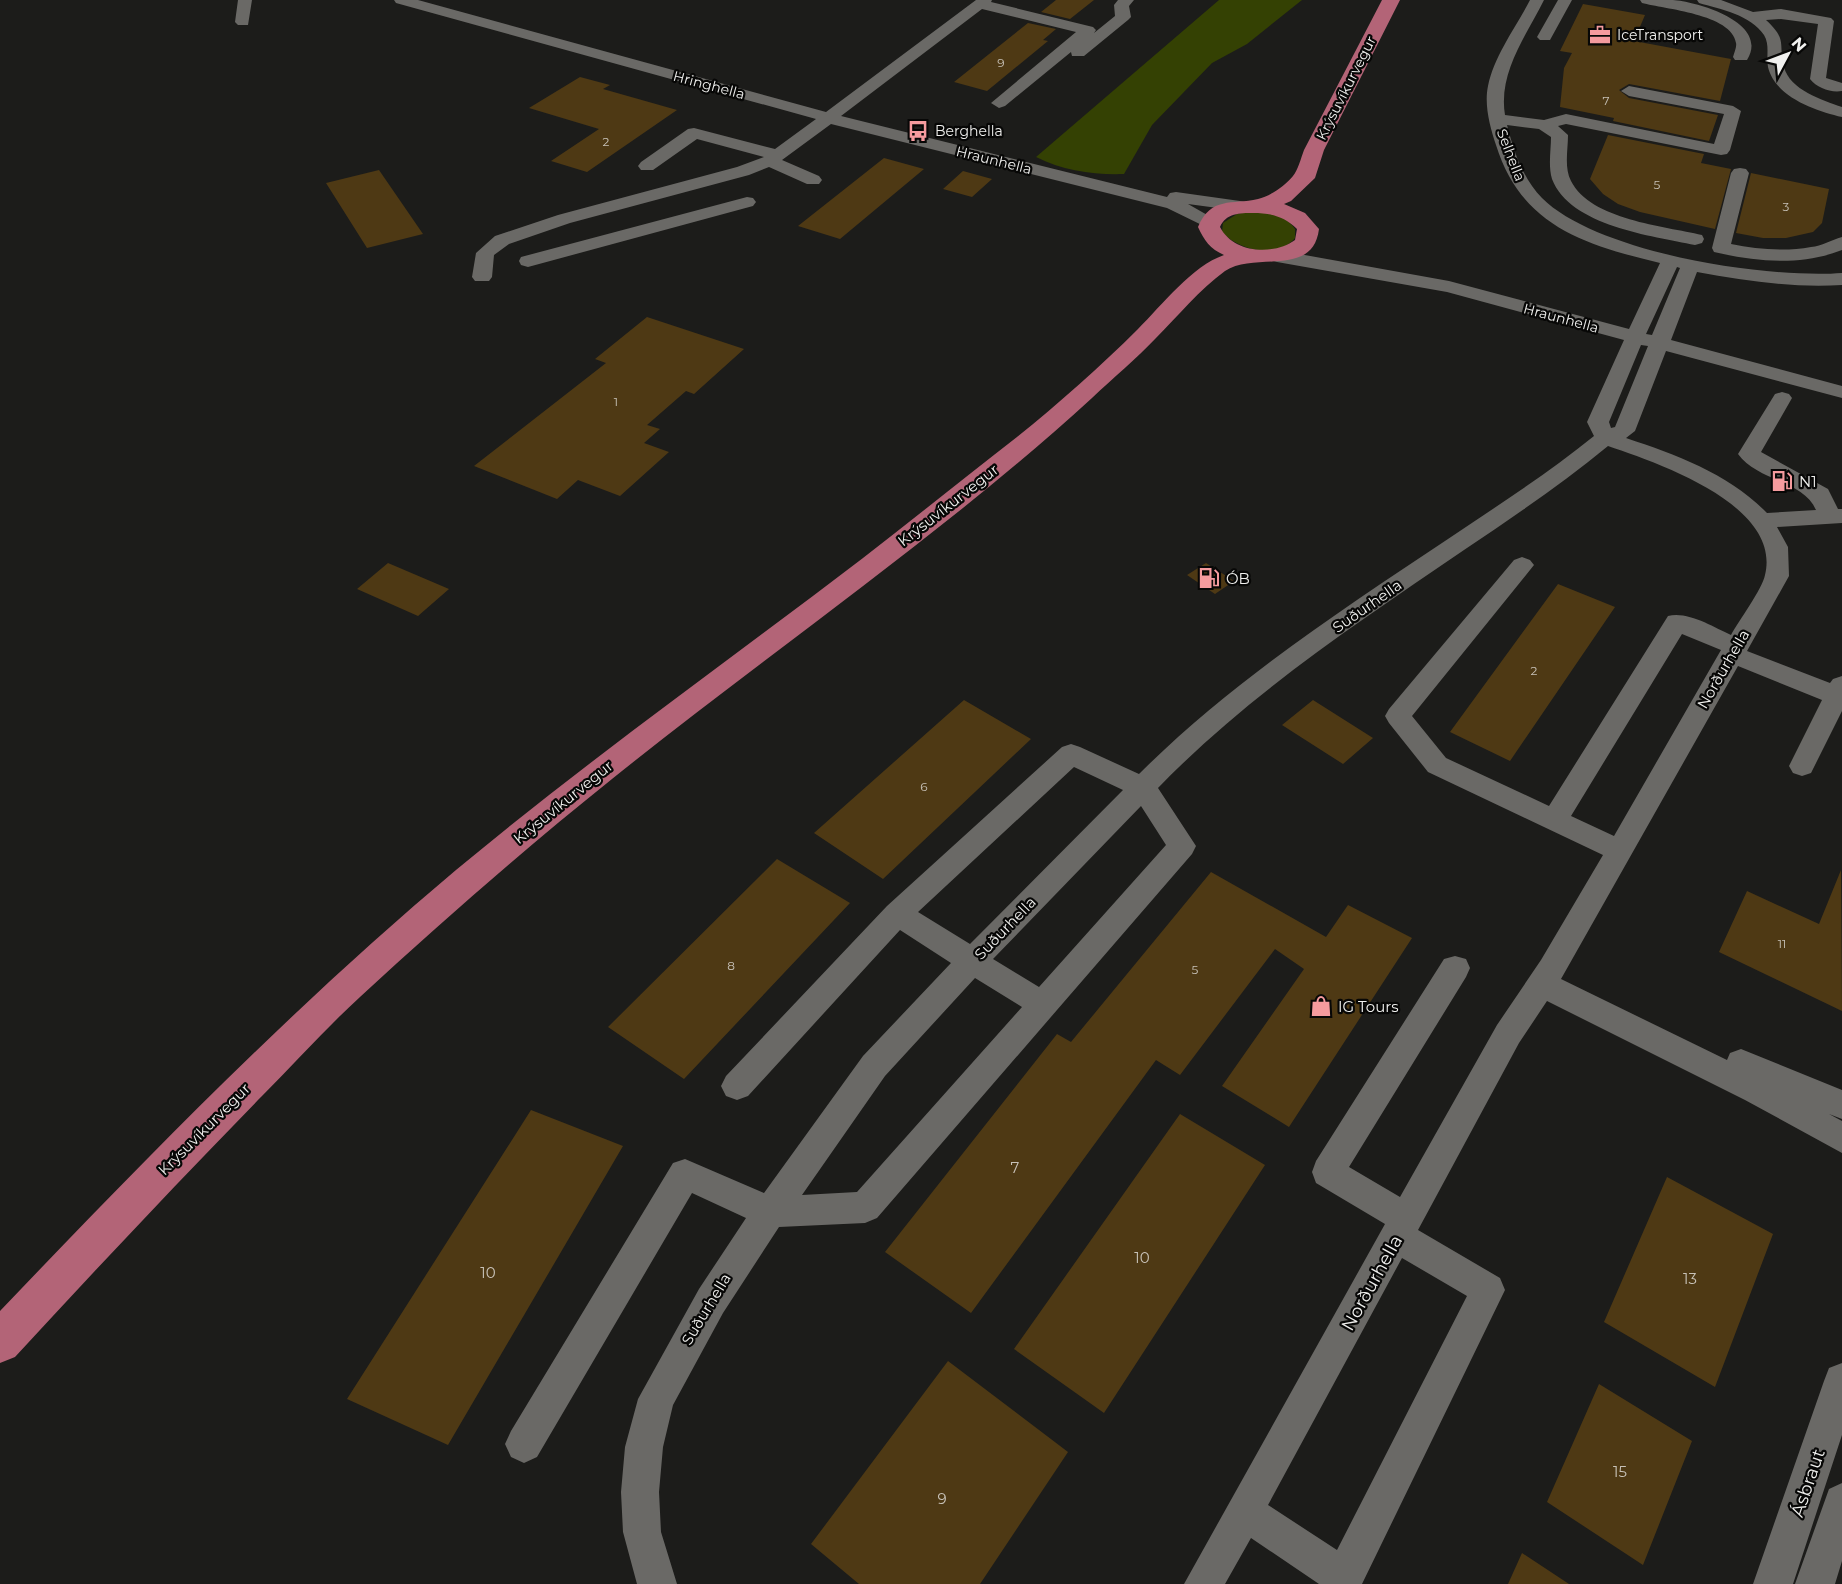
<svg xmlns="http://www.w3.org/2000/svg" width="1842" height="1584" font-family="Montserrat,sans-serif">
<rect width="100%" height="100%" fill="#1c1c1a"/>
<path fill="#344103" d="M1219,0H1302L1247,44L1212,63L1152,125L1124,174C1095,175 1063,171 1036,157Z
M1248,212C1265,212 1285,214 1295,229V238C1277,260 1238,250 1222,232L1223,223L1237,214Z"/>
<path fill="#4e3914" d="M1056,0H1094L1070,19L1041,12Z
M1583,4L1645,15L1634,41L1731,59L1720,101L1629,84L1619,90L1629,98L1718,115L1709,141L1613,121L1614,118L1560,107L1564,68L1572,53L1560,51Z
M1028,23L1056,29L1043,40L1048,41L987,91L954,82Z
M580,77L610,85L603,89L677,110L587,172L551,161L599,129L529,108Z
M1608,135L1704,154L1701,163L1731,169L1715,229L1640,212L1618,204L1603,194L1590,179Z
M884,158L924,169L840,239L798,226Z
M379,170L423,234L367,248L326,183Z
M963,171L992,179L972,197L943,189Z
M1751,173L1829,189L1822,223L1813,232L1786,238H1763L1736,233Z
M647,317L744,349L694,394L686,391L647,425L660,429L644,443L669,452L620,496L578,480L557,499L474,466L606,363L595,359Z
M388,563L449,589L418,616L357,589Z
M1206,563L1234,581L1215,594L1187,575Z
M1558,584L1615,607L1510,761L1450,732Z
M964,700L1031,739L883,879L814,833Z
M1313,700L1373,738L1343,764L1282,725Z
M777,859L850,903L684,1079L608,1027Z
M1841,870L1842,1011L1719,952L1747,891L1819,924Z
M1211,872L1326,937L1348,905L1412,938L1289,1127L1222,1086L1304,969L1275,949L1180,1075L1156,1060L971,1313L885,1252L1057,1034L1071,1042Z
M531,1110L623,1146L448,1445L347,1399Z
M1180,1114L1265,1165L1104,1413L1014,1349Z
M1667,1177L1773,1234L1715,1387L1604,1322Z
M948,1361L1068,1452L980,1584H859L811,1544Z
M1599,1384L1692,1441L1643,1565L1547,1502Z
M1522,1553L1569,1584H1508Z"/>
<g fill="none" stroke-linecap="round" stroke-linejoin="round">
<path fill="#6a6966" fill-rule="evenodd" d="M238,0H252L248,25H238L235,22Z
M394,0H418L826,112L976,0H992L991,2L1093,27L1096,30L1094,33L1115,16L1114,5L1118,0H1134L1129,6L1131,17L1128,20L1084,56H1072L1071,52L1005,106L999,108L991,103L1076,32L982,9L841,116L1167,197L1170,193L1176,192L1240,201L1246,202L1249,206L1246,210L1240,211L1188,204L1216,220L1219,224L1216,228L1210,229L1167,208L831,124L782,160L819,176L822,180L819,184H807L769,167L749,175L570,223L509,244L494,255L492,277L489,281H475L472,277L476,253L495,236L558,215L737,167L764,157L697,139L653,170H641L638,166L641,162L688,129L694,128L775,149L816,119L396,3Z
M1530,0H1544C1526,36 1498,73 1505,115L1544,120L1566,114L1714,144L1724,114L1629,96L1621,91L1629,86L1733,106L1741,111L1730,150L1727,154L1721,155L1566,124L1558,126L1568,135C1568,150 1564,168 1571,181C1591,220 1664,226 1702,235L1704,239L1702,243L1695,245C1652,236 1570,226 1552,179C1548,166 1551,150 1551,137L1539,129L1507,125C1514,152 1523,179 1542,198C1597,253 1767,279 1842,273V285C1793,288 1746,281 1697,272L1671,340L1842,386V398L1666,351L1635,431L1626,438C1677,455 1729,474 1767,513L1816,510C1803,480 1757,481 1738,454L1775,394L1782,392L1789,394L1792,398L1761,452L1828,489L1838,509H1842V523L1777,527L1788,547L1789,576L1747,651L1830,683L1833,679L1842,676V711L1811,773L1802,776L1793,773L1789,766L1822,700L1738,666L1561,979L1727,1060L1730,1053L1741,1049L1842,1090V1119L1829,1114L1842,1121V1153L1745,1100L1547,1001L1519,1043L1418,1230L1500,1278L1505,1290L1362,1584H1319L1251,1538L1225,1584H1184L1385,1224L1316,1183L1312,1172L1316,1161L1444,959L1455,956L1466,959L1470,968L1466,977L1349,1167L1400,1197L1497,1025L1541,960L1603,855L1428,772L1389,723L1385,716L1389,709L1514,560L1522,557L1530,560L1534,565L1530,570L1412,716L1446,758L1549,806L1668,616C1688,611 1713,627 1731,635C1739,620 1762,590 1765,575C1782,505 1658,463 1608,446C1562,484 1513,517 1464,550C1357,623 1248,695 1158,788L1196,846L1192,854L877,1218L865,1223L779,1227L723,1313L673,1405L663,1447L659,1492L661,1532L677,1584H637L623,1532L621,1492L625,1447L638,1399L699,1289L746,1218L692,1193L537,1457L524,1463L511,1457L505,1444L511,1431L673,1163L685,1159L764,1193L863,1056L951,963L900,930L748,1096L737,1100L726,1096L721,1086L726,1076L887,906L1062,747L1071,744L1080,747L1139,774C1231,682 1340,611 1448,539C1497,506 1547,474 1594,436L1587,422L1624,340L1447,292L1277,262L1270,260L1268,256L1270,252L1277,250L1449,281L1629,329L1660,263C1585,245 1521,226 1496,145C1490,127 1484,105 1488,86C1494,56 1516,27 1530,0ZM1677,267L1680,268L1652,335L1646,334ZM1641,345L1648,346L1615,427L1611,428L1609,422ZM1682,634L1721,650L1614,836L1571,816ZM1074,767L1123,790L970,944L918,912ZM1141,806L1166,845L1039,987L993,959ZM975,978L1022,1007L857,1192L802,1195L885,1076ZM1402,1258L1467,1296L1337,1550L1268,1505Z
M1558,0H1572L1550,40H1540L1537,37Z
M1640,0C1650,0 1662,0 1673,0C1699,2 1770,23 1747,60H1735L1733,57C1734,53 1737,47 1736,43C1732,14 1664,9 1642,3Z
M1697,0H1721L1753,12L1781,9L1831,18L1834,21L1826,78L1842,83V91C1831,93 1817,88 1810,79L1818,24L1781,19L1766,20C1788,40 1778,44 1784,67C1790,90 1822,100 1842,107V117C1816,111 1775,97 1768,67C1766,56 1770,45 1764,35C1751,15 1720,9 1699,3Z
M1740,168L1746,169L1749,173L1731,244C1757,249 1784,252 1811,247C1822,246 1831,240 1842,237V250C1802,266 1756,262 1714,252L1712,248L1731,173L1734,169Z
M747,197L753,198L756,202L753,206L528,267L521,265L519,261L521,257Z
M1842,1363V1435L1793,1584H1753L1824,1381L1829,1368Z
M1842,1483V1561L1835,1584H1795L1829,1489Z"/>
<path fill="#b36477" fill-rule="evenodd" d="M1382,0H1400L1324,150L1315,178L1291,201L1284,204L1305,213L1319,229C1313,278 1255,251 1225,271C1200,289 1178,316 1156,338C1136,359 1113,378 1092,398C941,536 771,651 612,779C526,848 442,921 360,997C326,1028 295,1063 262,1096C178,1182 96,1269 15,1357L0,1363V1311C146,1158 294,1006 456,870C588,760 727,662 863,558C915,518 965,477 1017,437C1058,404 1101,366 1138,329C1162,305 1192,266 1224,255C1210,249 1204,240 1198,227C1211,196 1232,205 1258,199C1270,196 1285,186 1293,176C1298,170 1301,158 1304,150ZM1253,213C1270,213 1284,216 1297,229L1295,240C1273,256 1233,253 1220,227C1226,213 1240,213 1253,213Z"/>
</g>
<defs>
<symbol id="office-bare" viewBox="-9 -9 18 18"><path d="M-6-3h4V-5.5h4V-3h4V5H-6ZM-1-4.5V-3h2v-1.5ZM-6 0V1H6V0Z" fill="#f59b9e" stroke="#070706" stroke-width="2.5" paint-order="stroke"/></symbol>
<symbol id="bus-bare" viewBox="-9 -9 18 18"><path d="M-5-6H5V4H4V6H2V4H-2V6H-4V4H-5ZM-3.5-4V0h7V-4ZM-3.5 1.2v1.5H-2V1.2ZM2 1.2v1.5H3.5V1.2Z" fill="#f59b9e" stroke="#070706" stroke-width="2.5" paint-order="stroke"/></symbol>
<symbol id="fuel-bare" viewBox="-9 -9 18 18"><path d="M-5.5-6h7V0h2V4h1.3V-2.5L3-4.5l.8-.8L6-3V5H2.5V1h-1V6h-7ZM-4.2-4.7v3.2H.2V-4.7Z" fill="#f59b9e" stroke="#070706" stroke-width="2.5" paint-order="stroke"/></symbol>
<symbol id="shop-bare" viewBox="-9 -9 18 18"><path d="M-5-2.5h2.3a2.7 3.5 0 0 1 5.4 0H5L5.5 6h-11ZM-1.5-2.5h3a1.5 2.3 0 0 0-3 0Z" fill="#f59b9e" stroke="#070706" stroke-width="2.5" paint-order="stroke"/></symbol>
</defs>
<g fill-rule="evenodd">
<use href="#office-bare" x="1585" y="20" width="30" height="30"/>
<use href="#bus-bare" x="903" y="116" width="30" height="30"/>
<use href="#fuel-bare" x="1767" y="466" width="30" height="30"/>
<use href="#fuel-bare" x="1194" y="563" width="30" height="30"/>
<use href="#shop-bare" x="1306" y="991" width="30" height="30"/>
</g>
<g text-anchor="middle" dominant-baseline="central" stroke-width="4.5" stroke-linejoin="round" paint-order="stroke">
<g font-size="12" fill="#c8c2b8">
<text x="1001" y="62">9</text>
<text x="1606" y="100">7</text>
<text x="606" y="141">2</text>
<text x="1657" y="184">5</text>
<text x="1786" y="206">3</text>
<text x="616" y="401">1</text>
<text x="1534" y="670">2</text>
<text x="924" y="786">6</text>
<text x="1782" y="943">11</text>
<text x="731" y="965">8</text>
<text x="1195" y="969">5</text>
</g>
<g font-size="14" fill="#f0f0ee" stroke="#070706" text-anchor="start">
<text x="1617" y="35">IceTransport</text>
<text x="935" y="131">Berghella</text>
</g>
<g font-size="14" fill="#f0f0ee" stroke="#070706">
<text transform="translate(709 85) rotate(15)">Hringhella</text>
<text transform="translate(1346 88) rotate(-63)">Krýsuvíkurvegur</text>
<text transform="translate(1511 155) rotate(69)">Selhella</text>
<text transform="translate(994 160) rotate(14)">Hraunhella</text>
<text transform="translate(1561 318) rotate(15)">Hraunhella</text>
</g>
<g font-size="15" fill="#f0f0ee" stroke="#070706" text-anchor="start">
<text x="1799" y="481">N1</text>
<text x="1226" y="578">ÓB</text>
<text x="1338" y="1006">IG Tours</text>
</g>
<g font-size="15" fill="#f0f0ee" stroke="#070706">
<text transform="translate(948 505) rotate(-38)">Krýsuvíkurvegur</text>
<text transform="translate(1367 606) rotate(-35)">Suðurhella</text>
<text transform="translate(1723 669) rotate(-60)">Norðurhella</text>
<text transform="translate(563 802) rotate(-39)">Krýsuvíkurvegur</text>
<text transform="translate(1005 928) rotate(-46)">Suðurhella</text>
<text transform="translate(204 1129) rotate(-45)">Krýsuvíkurvegur</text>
<text transform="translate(706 1309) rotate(-59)">Suðurhella</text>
</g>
<g font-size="15" fill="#c8c2b8">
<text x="1015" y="1167">7</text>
<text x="1142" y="1257">10</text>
<text x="488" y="1272">10</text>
<text x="1690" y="1278">13</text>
<text x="1620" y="1471">15</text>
<text x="942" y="1498">9</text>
</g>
<g font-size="18" fill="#f0f0ee" stroke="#070706">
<text transform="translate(1372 1283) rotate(-61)">Norðurhella</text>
<text transform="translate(1808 1483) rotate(-71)">Ásbraut</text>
</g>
</g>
<g transform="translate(1788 54) rotate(49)" stroke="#070706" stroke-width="4.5" paint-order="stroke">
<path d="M0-4.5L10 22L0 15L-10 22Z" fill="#f0f0ee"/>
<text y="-9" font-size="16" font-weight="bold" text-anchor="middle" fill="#f0f0ee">N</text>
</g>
</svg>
